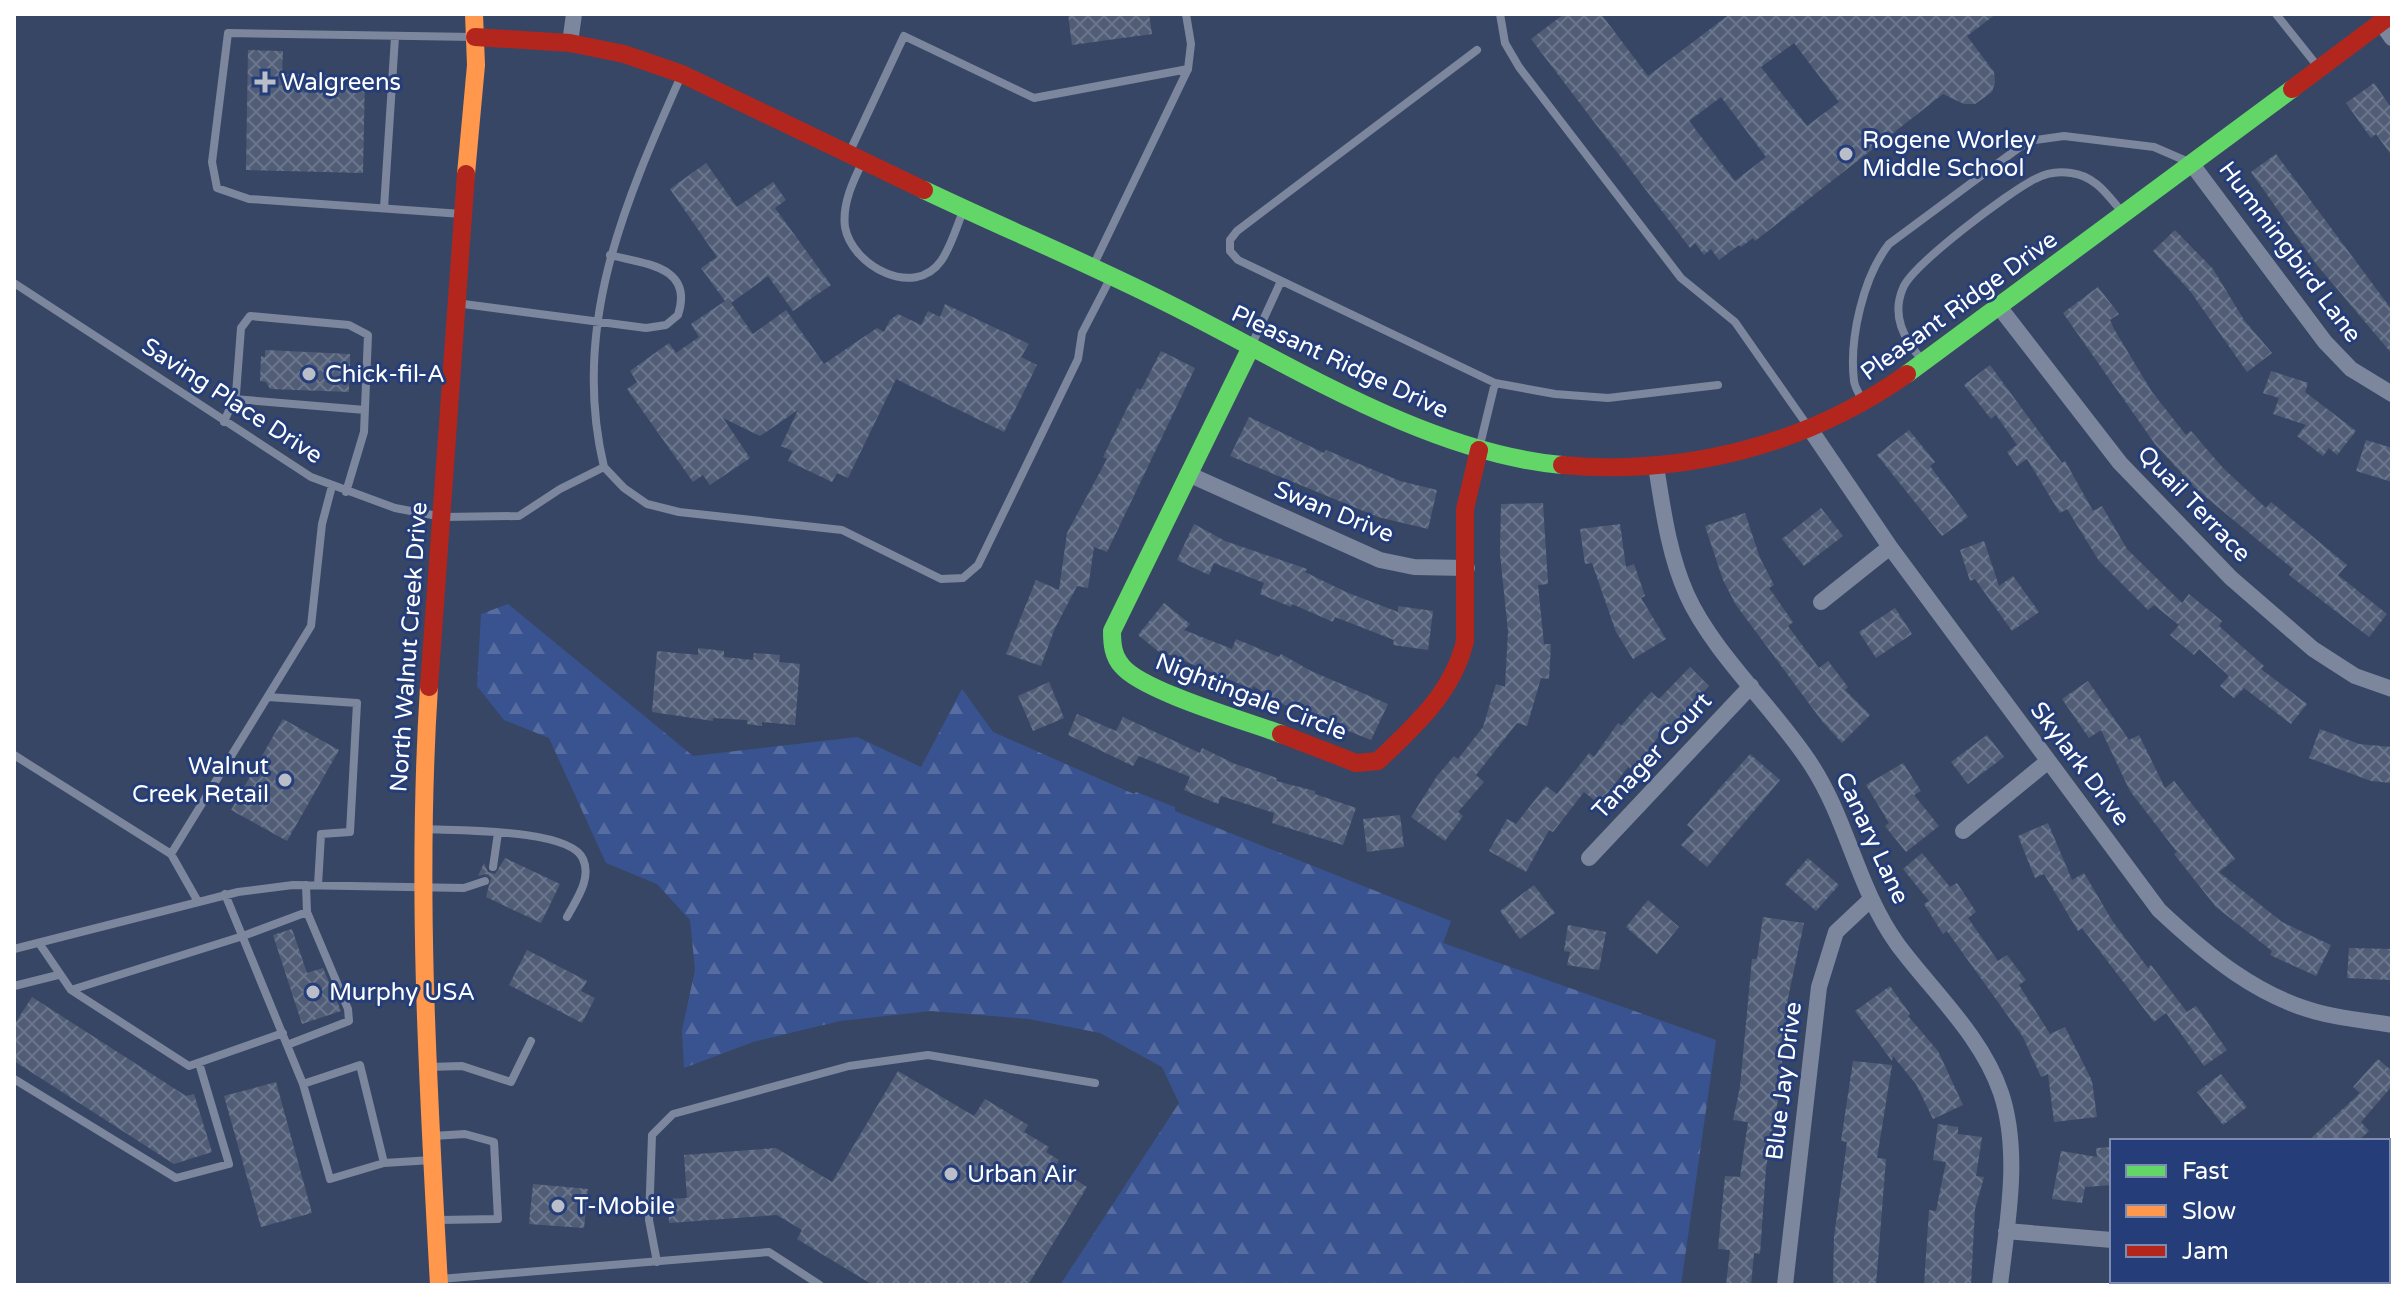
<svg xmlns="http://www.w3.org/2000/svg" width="2406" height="1299" font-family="'Varela Round',sans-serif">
<defs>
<pattern id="forest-firs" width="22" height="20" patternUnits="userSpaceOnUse" patternTransform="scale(2)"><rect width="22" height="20" fill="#395390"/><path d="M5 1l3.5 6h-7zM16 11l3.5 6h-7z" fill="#576da1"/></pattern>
<pattern id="building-cross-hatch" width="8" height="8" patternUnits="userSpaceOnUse" patternTransform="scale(2)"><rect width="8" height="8" fill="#515d76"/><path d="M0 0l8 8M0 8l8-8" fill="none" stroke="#6b758b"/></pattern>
</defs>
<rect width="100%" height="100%" fill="#384666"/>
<path fill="url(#forest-firs)" d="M508,604L693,756L857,737L921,767L962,689L993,732L1134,794L1136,792L1175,807V811L1451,921L1443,943L1716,1040L1681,1285H1060L1179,1103L1162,1067L1100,1033L1029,1019L931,1011L840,1021L753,1042L684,1068L682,1030L695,970L690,920L657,884L606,863L549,738L504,720L477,686L481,614Z"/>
<path fill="url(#building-cross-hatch)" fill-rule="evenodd" d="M1068,14H1149L1152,34L1072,45Z
M1564,14H1601L1648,76L1730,14H1996L1967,36L1994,72L1995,82L1992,92L1975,104H1964L1943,94L1755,241L1753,238L1741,247L1739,245L1719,260L1711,249L1704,255L1695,243L1690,248L1531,39ZM1794,43L1839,102L1807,126L1761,67ZM1721,97L1766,157L1735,181L1689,121Z
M248,50L283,51L282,74L365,76L363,173L246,170Z
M2374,83L2392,109V156L2376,134L2371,138L2346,103Z
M2276,154L2392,310V354L2317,265L2251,172Z
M706,163L737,207L773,182L786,200L775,208L831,285L793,311L768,276L731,303L753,334L786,310L824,364L877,328L884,332L890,320L898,314L921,325L928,311L940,317L945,304L1029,344L1021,357L1037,365L1004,432L896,379L848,478L837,473L832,482L788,461L793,451L781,446L798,410L760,436L723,418L750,458L710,485L703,475L693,482L627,389L637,382L630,371L669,343L676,353L699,337L691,324L725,301L701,268L717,257L670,189Z
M2175,230L2213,269L2244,320L2272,353L2247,372L2190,291L2153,251Z
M2098,287L2119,314L2110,320L2114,329L2152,392L2186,435L2191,431L2223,468L2266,508L2271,502L2347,565L2338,575L2387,614L2369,637L2289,575L2293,569L2196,489L2155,444L2063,313Z
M265,350L350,354V367L358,368V382H349V392L270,389L266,382L260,381L261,356L265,357Z
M1161,351L1195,368L1107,552L1094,547L1088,588L1077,586L1055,628L1041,666L1006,654L1036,580L1059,590L1067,533L1107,459L1103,457L1137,388L1141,390Z
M1990,365L2062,463L2065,461L2093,511L2102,506L2127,549L2182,603L2189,594L2222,621L2219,626L2264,666L2261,669L2307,704L2291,724L2244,688L2234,698L2220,686L2229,676L2199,649L2194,655L2170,635L2179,625L2154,605L2148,610L2099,561L2067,509L2060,513L2027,459L2017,466L2007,452L2017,445L1996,415L1991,419L1964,385Z
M2271,371L2308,383L2305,392L2356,431L2337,455L2329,448L2323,456L2297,436L2306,425L2273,414L2279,398L2263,393Z
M1249,417L1324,453L1326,450L1400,481L1437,490L1428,529L1378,517L1230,456Z
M1909,430L1935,462L1930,466L1968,517L1942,536L1877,455Z
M2366,440L2392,448V482L2356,471Z
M1543,503L1548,584L1538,585L1544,644H1551L1549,679L1541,678L1527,726L1517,723L1476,775L1484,782L1458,812L1463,816L1445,841L1411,817L1437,776L1454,756L1458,759L1483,727L1496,684L1505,687L1508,631L1500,554L1501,504Z
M1821,508L1843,536L1804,566L1782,539Z
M1745,513L1760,558L1774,585L1769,588L1793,622L1788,626L1819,668L1828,661L1848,687L1845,690L1870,715L1842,743L1822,721L1736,605L1723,580L1705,526Z
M1194,524L1225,541L1307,569L1305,572L1346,592L1398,612V606L1433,611L1428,650L1393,645L1394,640L1335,617L1333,622L1292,604L1291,607L1260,594L1264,583L1214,563L1209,575L1177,560Z
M1620,524L1626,567L1634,564L1645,596L1641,598L1666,639L1633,659L1616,632L1592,563L1585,564L1580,529Z
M1984,541L1999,586L2013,576L2039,612L2012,631L1975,579L1970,581L1960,550Z
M1164,603L1190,624L1184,630L1232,649L1236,639L1279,657L1281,654L1311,671L1388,704L1371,740L1288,707L1253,686L1252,689L1165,653L1163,655L1138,635Z
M1895,608L1912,634L1876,658L1859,632Z
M698,648L724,651V657L753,660L754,653L780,655L779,662L800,664L795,725L762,722V726L747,724V720L713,718V721L652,712L657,651L698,655Z
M1690,667L1709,686L1661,740L1658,737L1634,771L1628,767L1599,804L1584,792L1553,832L1549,830L1526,872L1489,851L1507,819L1516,824L1546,786L1557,794L1589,753L1594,757L1618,723L1621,726L1651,692L1659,699Z
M2088,681L2129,740L2139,735L2165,788L2174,781L2235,859L2219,872L2282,922L2331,945L2316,976L2270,955L2272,951L2216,907L2174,854L2177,852L2130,791L2101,730L2089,738L2062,699Z
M1049,682L1064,718L1033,731L1018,696Z
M1077,714L1116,731L1123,717L1200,753L1202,748L1235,764L1277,778L1276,781L1315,791V794L1356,808L1343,845L1272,823L1274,813L1221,796L1218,804L1184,790L1190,777L1139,756L1133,766L1068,735Z
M283,719L339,750L287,841L231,810Z
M2320,729L2359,744L2392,747V783L2371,781L2309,758Z
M1987,735L2004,757L1968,784L1951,762Z
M1750,754L1780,780L1707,867L1681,845L1694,831L1687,825Z
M1903,763L1921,791L1914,795L1939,826L1906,852L1885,826L1889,823L1866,785Z
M1400,815L1404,847L1367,852L1363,819Z
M2048,823L2072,880L2084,873L2113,922L2148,968L2151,965L2187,1012L2196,1006L2227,1050L2204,1066L2166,1013L2154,1022L2082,928L2078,931L2044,874L2035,878L2018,836Z
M1922,853L1950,887L1957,883L1976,912L1968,918L1998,961L2007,955L2026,980L2019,985L2050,1034L2065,1027L2092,1081L2097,1117L2054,1122L2048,1074L2041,1077L2023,1037L1947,931L1943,934L1924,904L1929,901L1903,869Z
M505,858L560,884L541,923L486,897L491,878L486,874L478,876L484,863L488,872L495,874Z
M1808,858L1839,885L1816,911L1785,884Z
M1534,885L1555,913L1520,939L1500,911Z
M1648,900L1679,927L1657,954L1626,927Z
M1763,917L1804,923L1788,998L1779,1093L1766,1168L1760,1254L1754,1253L1751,1285H1726L1730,1250L1718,1249L1725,1176L1740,1177L1748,1122L1733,1120L1740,1087L1752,959H1757Z
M1568,925L1606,932L1599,970L1567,965L1570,952L1564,951Z
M292,929L307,973L323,968L341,1011L302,1024L273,935Z
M2349,948L2392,949L2390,980L2347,978Z
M527,950L587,981L581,991L595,998L582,1023L509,985Z
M1890,986L1910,1014L1908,1016L1938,1051L1963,1105L1933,1119L1916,1084L1893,1056L1892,1061L1855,1011Z
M32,997L186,1096L194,1094L212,1152L174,1164L14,1061V1025Z
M2378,1059L2392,1071V1086L2361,1122L2369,1131L2358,1141H2308L2360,1093L2353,1087Z
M1853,1061L1892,1065L1877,1158L1886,1159L1876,1285H1833L1834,1237L1847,1142L1841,1141Z
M898,1071L974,1116L985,1099L1028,1125L1024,1132L1049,1147L1046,1152L1059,1160L1055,1167L1087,1187L1028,1285H873L797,1239L802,1230L777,1215L669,1223L668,1199L687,1198L684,1155L776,1148L832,1182Z
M2221,1074L2247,1107L2223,1125L2197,1092Z
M276,1082L312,1213L261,1227L224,1096Z
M1938,1124L1958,1127V1134L1982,1137L1976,1176L1984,1177L1975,1209L1971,1285H1924L1929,1210L1936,1211L1946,1162L1933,1160Z
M2112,1147V1185L2085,1187L2082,1203L2052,1199L2061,1151L2097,1157L2096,1148Z
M533,1184L588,1189L584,1228L529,1224Z"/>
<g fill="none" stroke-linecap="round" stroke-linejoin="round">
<path stroke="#7c879d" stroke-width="8" d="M1500,14L1505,43L1519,67L1681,278L1735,322L1807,425
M2276,14L2319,68
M1477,50L1237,231L1230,240V251L1238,260L1495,383L1555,394L1608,398L1718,385
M850,151L904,36L1034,98L1188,69
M863,161C853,181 842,204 845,227C852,266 914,299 941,261C951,247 957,225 964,209
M384,208L395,37
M462,214L249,199L217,188L212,162L228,33L474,37
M1093,266L1188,69L1191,44L1186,14
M14,283L311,477L395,508L443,517L519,516L560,489L604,467C570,326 625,202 681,76
M456,303L646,328L666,325L678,315C694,266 645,264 610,255
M1253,342L1281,281
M1922,360C1904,339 1891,316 1903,288C1912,265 2010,191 2035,179C2046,173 2059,171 2071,173C2096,176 2108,196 2123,213
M234,399L365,410
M1865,404C1861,397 1855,389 1854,381C1849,339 1863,277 1889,244L2028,141L2064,136L2154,147L2191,163
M224,422L236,394L241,328L250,316L349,325L368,335L364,432L346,492
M1479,449L1495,383
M604,467L624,488L647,504L679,512L842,530L941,579L963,578L978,565L1078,359L1082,333L1112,275
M268,697L357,703L350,832L321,834L318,885
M14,755L171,854
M423,829C455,831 570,828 583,859C592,879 576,900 567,917
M493,867L498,833
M225,894L303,1084
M197,900L171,854L311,626L322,524L332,486
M39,943L71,990L189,1066L283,1033
M14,949L238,892L293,885L464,888L485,881
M14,986L58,975
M71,990L243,936L307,912
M287,1045L349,1021L348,1009L307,912L306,885
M428,1067L462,1066L511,1082L531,1041
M14,1079L176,1178L229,1164L199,1063
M433,1136L465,1134L494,1142L498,1219L439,1220
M384,1163L330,1179L303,1084L360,1065L384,1163L432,1160
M657,1262L649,1220L652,1135L673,1114L849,1066L928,1055L1095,1083
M440,1279L769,1252L820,1285"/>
<path stroke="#7c879d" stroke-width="16" d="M2382,24L2392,38
M570,43L574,14
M2191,163L2325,342L2351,369L2392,394
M2000,308L2120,463L2231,578L2313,649L2355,676L2392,689
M1810,429L1890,547L2159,910C2206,954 2259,999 2325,1014C2346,1019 2370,1021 2392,1025
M1656,466C1663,510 1669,555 1687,595C1713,653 1777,711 1812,766C1848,822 1858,890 1898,945C1933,992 1982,1036 2001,1093C2021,1153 2007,1224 2000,1285
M1188,474L1380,560L1414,567L1467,568
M1821,602L1890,547
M1963,831L2047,762
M1589,858L1751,686
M2006,1231L2112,1240
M1785,1285L1819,987L1836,932L1870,900"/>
<path stroke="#63d668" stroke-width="18" d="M924,190C1006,229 1090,264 1171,305C1291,365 1428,453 1562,465
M1251,347L1112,631C1112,644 1113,656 1122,666C1142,691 1246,721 1281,734
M1907,374L2292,89"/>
<path stroke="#ff974d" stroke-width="18" d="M466,174L476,65L474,14
M429,687C416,887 428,1086 439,1285"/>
<path stroke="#b3261e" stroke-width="18" d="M475,37L570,43L624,54L682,74L924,190
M2292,89L2392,14
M1562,465C1684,476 1807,445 1907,374
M429,687L466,174
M1281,734L1356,763L1378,761C1415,726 1453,692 1465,641V509L1479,450"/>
</g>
<g fill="#b9bec9" stroke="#253e79" stroke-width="3">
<path d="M261 70h8v8h8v8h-8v8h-8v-8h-8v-8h8z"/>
<circle cx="1846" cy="154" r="8"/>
<circle cx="309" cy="374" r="8"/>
<circle cx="285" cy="780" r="8"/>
<circle cx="313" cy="992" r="8"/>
<circle cx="951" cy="1174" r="8"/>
<circle cx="558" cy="1206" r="8"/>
</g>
<g text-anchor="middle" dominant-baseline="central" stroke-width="6" stroke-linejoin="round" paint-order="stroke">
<g font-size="24" fill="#fff" stroke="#253e79" text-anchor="start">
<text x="281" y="82">Walgreens</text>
<text x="1862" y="140">Rogene Worley<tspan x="1862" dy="28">Middle School</tspan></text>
<text x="325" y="374">Chick-fil-A</text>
<text x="269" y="766" text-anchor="end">Walnut<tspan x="269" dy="28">Creek Retail</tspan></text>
<text x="329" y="992">Murphy USA</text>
<text x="967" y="1174">Urban Air</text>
<text x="574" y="1206">T-Mobile</text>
</g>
<g font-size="24" fill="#fff" stroke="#253e79">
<text transform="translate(2290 252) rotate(53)">Hummingbird Lane</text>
<text transform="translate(1959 306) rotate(-36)">Pleasant Ridge Drive</text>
<text transform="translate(1340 362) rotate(25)">Pleasant Ridge Drive</text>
<text transform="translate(232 401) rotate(33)">Saving Place Drive</text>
<text transform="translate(2194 504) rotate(46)">Quail Terrace</text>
<text transform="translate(1334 512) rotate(22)">Swan Drive</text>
<text transform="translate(409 647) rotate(-86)">North Walnut Creek Drive</text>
<text transform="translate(1251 697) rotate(21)">Nightingale Circle</text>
<text transform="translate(1652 756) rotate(-47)">Tanager Court</text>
<text transform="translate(2080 764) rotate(53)">Skylark Drive</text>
<text transform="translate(1872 838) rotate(65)">Canary Lane</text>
<text transform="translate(1784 1081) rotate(-83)">Blue Jay Drive</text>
</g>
</g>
<rect width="2406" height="1299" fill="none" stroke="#ffffff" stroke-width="32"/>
<rect x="2110" y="1139" width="280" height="144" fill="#253e79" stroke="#7c8baf" stroke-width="2"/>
<rect x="2126" y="1165" width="40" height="12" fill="#63d668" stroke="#7c8baf" stroke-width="2"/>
<text x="2182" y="1179" font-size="24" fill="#ffffff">Fast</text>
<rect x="2126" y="1205" width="40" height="12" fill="#ff974d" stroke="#7c8baf" stroke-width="2"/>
<text x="2182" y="1219" font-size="24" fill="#ffffff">Slow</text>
<rect x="2126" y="1245" width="40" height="12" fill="#b3261e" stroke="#7c8baf" stroke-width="2"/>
<text x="2182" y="1259" font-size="24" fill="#ffffff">Jam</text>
</svg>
